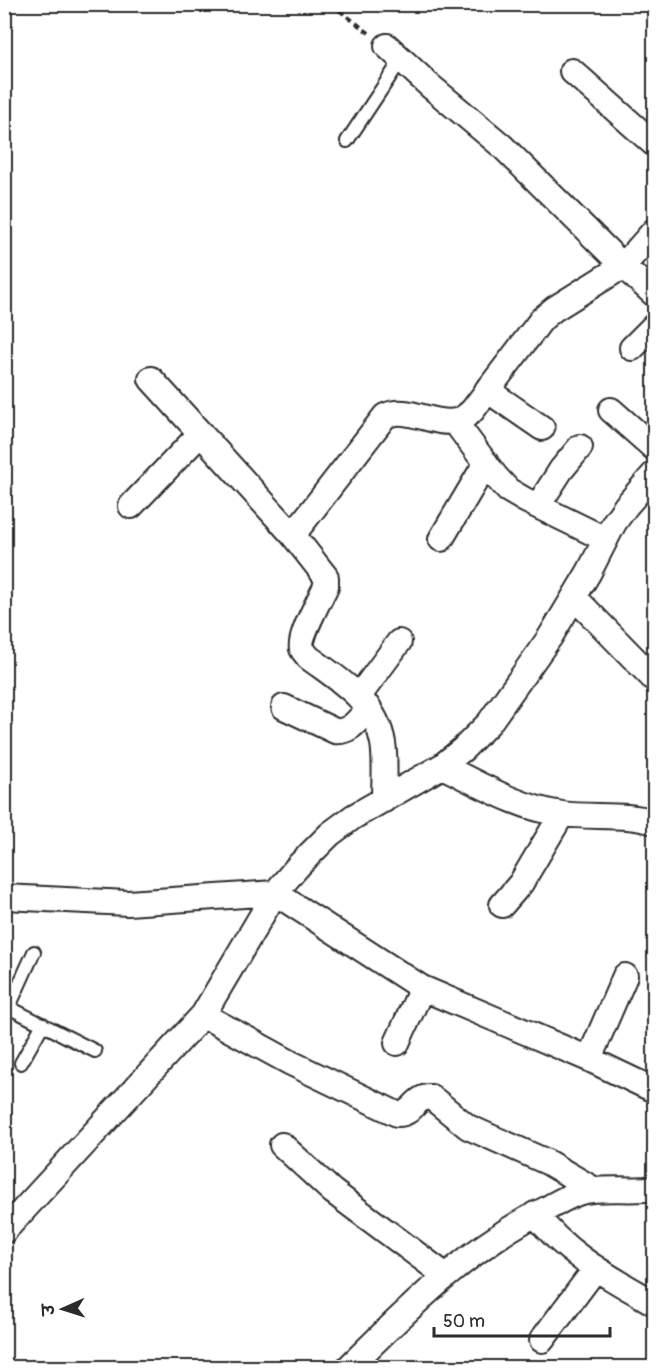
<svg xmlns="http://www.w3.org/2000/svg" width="659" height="1372" font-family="Pangolin,'Playpen Sans Deva',sans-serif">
<rect width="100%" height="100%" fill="#fff"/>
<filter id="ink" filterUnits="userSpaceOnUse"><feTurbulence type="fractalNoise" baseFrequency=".0167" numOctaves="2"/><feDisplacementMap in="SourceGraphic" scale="12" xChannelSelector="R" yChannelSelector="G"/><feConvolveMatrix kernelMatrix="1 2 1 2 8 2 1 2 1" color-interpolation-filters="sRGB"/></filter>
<g filter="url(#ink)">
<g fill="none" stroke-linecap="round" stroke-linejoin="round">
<defs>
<path id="lane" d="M347,141L401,60
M4,1005L95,1051
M9,1007L34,952
M21,1063L43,1024"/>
<path id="street" d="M387,46L429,85L502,146L623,266L654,294
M572,71L654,144
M632,348L654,326
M151,379L293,535L326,577V586C321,597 298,638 302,649C302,650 307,655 308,657C339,680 376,701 383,743C386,761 384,781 384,800
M487,390L542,428
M611,410L654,448
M455,422L496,477L508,490L525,500L605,539
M131,506L200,434
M538,506L561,470L580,447
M293,535L385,416C407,405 433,426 456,421C462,420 467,415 472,411L542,319L554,309L623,266L654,231
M441,539L486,463
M574,597L654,679
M359,696L399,642
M284,707L335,731C351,733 359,718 369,708
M442,766C481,785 519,808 562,814C591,818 627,813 654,822
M4,897L128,903L275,893L422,988L589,1059L654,1090
M502,905L521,883L562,814
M203,1015L291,1063L397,1114C414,1115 414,1096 431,1097L468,1127L547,1162L595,1190
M397,1043L422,988
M589,1059L625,976
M282,1145L332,1191L446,1276
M535,1214C569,1257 608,1276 654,1303
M4,1231L203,1015L275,893L299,865L330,834L353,817L442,766L463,749L489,723L550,637L589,572L614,523L626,506L654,474
M542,1340L596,1268
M348,1368C409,1308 471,1245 548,1208C559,1202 570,1195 581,1192C605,1186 630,1192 654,1188"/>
</defs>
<use href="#lane" stroke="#2b2b2b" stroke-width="16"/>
<use href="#street" stroke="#2b2b2b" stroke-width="28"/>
<path stroke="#2b2b2b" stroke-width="4" stroke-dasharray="6 4.5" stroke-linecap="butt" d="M331,4L369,33"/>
<use href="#lane" stroke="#fff" stroke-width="12"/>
<use href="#street" stroke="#fff" stroke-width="24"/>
</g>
</g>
<rect width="659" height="1372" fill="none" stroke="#fff" stroke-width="24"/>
<rect x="12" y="12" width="635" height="1348" fill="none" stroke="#2b2b2b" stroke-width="2" filter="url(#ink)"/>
<g transform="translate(63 1309) rotate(267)" stroke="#ffffff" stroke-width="4.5" paint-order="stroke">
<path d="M0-4.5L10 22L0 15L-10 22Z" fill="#2b2b2b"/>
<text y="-9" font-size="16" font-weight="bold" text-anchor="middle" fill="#2b2b2b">उ</text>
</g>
<path d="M434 1327v9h176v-9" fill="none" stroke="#2b2b2b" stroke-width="3"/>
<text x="443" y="1327" font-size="18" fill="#2b2b2b" stroke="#ffffff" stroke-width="4.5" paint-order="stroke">50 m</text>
</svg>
